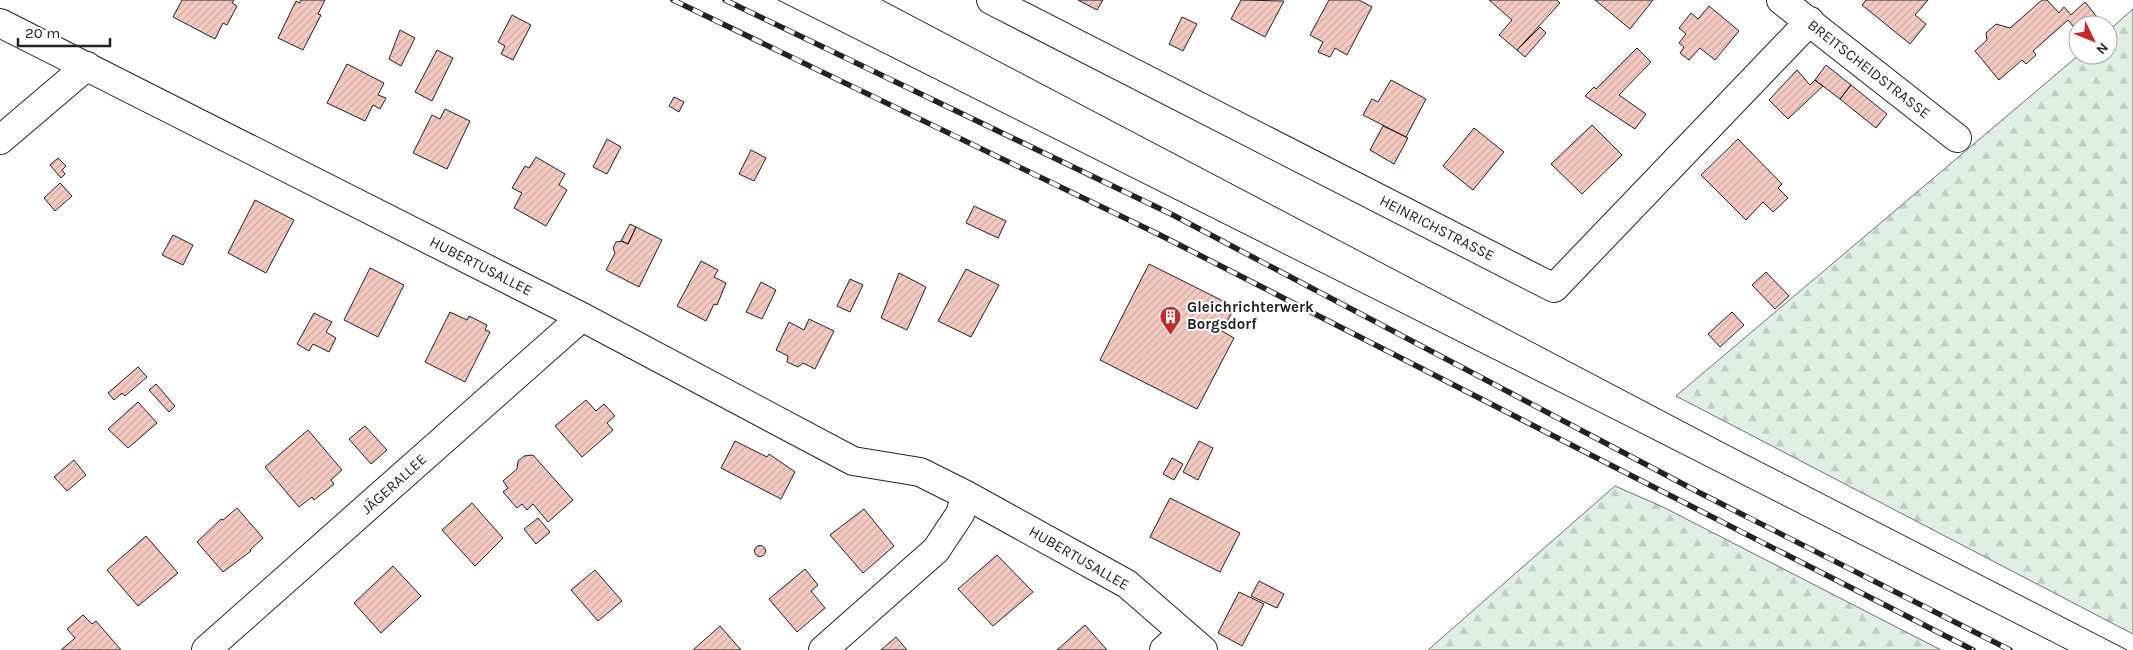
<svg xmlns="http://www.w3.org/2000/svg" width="2133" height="650" font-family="Karla,sans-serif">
<defs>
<pattern id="forest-firs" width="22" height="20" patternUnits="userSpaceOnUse" patternTransform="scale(1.25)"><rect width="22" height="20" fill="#e0efe3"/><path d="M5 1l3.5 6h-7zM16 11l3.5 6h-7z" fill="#c0cdc2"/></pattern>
<pattern id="building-hatch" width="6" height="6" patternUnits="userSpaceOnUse" patternTransform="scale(1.25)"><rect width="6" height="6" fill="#f3c9c0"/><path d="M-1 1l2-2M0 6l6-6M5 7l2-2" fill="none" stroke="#d0aca5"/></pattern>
</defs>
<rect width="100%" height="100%" fill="#fff"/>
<path fill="url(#forest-firs)" stroke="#6f6f6f" d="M2133,9V634L1676,396L2079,55H2108V31Z
M1615,486L1663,507L1941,650H1428Z"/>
<path fill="url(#building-hatch)" stroke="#222" d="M182,0H234L232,3L237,6L227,25L223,23L215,39L173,17Z
M301,0H325L318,14L321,15L303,50L278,38L296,1L300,3Z
M1078,0H1103L1097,10Z
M1241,0L1284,1L1265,37L1231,19Z
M1329,0H1359L1372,7L1347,55L1335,48L1330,57L1318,52L1323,42L1310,35Z
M1489,0H1557L1560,3L1517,50L1499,35L1512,20Z
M1595,0H1653L1630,29Z
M1866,0H1928L1915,15L1926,24L1910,44L1862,5Z
M2042,0H2047L2059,13L2064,7L2071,15L2085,2L2097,17L2088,25H2078V32L2068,20L2033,51L2036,55L2026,64L2022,60L1999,80L1975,51L1987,40L1986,33L1996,24L2010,28Z
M1709,6L1739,31L1715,60L1700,48L1689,60L1680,53L1684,47L1679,43L1686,34L1679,28L1691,13L1698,19Z
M512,15L531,25L513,60L501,54L505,46L498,42Z
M1182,17L1197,24L1183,51L1169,44Z
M1540,27L1546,33L1525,57L1517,50Z
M400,30L415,38L401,66L389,59Z
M1637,48L1651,62L1619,95L1646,114L1635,129L1585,96L1594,87L1596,89Z
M437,50L453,58L432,101L415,92Z
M347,64L384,83L378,95L386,98L380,109L373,105L365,121L327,103Z
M1826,65L1851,85L1840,99L1815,80Z
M1797,70L1810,85L1815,80L1823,86L1788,119L1769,100Z
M1391,80L1426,99L1406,137L1363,115L1372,99L1378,102Z
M1851,85L1887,114L1876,128L1840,99Z
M674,97L684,102L679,112L669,106Z
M445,109L470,121L447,169L413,153L432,115L440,119Z
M1592,125L1622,155L1582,194L1551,164Z
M1383,126L1408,138L1394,164L1370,150Z
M1474,128L1504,152L1473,190L1443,166Z
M607,139L621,147L607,174L593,167Z
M1738,139L1782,184L1778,188L1788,198L1773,212L1763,202L1746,220L1701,175Z
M751,150L766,158L754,181L739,174Z
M536,157L565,174L559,185L567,190L546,226L514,208L522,193L512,188L525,166L529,168Z
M58,158L66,166L62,170L65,174L61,178L50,165Z
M60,183L72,196L55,211L44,198Z
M255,200L294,220L266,273L228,253Z
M974,206L1006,221L998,238L966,223Z
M630,224L636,227L628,244L621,241Z
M636,227L662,240L639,287L606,270L615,253L613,248L616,242L622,241L628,244Z
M173,235L193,245L183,265L162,255Z
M701,261L718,270L714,277L726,283L717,305L714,304L706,321L677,306Z
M1149,264L1235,307L1222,331L1234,338L1197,409L1100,360Z
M370,268L404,285L378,337L344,320Z
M966,269L999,285L971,337L938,321Z
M1766,272L1789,296L1775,309L1752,285Z
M899,273L926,287L907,330L881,318Z
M850,279L863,285L850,312L837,306Z
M761,282L776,290L762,319L746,312Z
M450,312L467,320L469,316L487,325L485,330L490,332L465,382L425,362Z
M1732,312L1744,325L1720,347L1708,334Z
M314,313L332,322L326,332L336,338L329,352L313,344L309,351L297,344Z
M809,319L834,331L815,369L803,363L798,367L787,362L788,356L776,350L789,322L804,330Z
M138,367L147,377L125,396L122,393L114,400L108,393Z
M156,384L175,406L169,412L149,390Z
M586,400L596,411L604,404L615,416L607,423L613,430L582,457L555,426Z
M138,402L157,423L128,448L108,429Z
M365,426L387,450L371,464L349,439Z
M308,430L342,470L331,480L334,484L314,500L312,497L299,507L265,467Z
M735,441L767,457L769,454L795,472L781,499L721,468Z
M1199,441L1213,448L1198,480L1183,472Z
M533,455L573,500L548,522L533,504L527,510L522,504L517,508L503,492L508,488L503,481L517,469L518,461L524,456Z
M1172,458L1183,464L1174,480L1163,474Z
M74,460L86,475L67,491L54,477Z
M1170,498L1240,533L1220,572L1150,537Z
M472,503L503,538L475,566L442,530Z
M237,508L263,538L250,550L251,551L223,572L197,542L221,519L223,520Z
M864,509L894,546L863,573L830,535Z
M538,518L550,532L536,544L524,529Z
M146,536L178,573L138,606L107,570Z
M754.5 551a5.5 5.5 0 1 1 11 0a5.5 5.5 0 1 1-11 0Z
M997,555L1033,592L993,626L958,589Z
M393,566L421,596L381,633L354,603Z
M805,569L818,585L811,591L825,608L797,632L769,599Z
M595,570L622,601L598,621L571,590Z
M1259,581L1284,594L1277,608L1251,596Z
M1239,592L1264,604L1242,646L1218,633Z
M83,615L92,624L96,621L121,650H61L75,638L67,629Z
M1085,625L1107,650H1057Z
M720,626L741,650H693Z
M896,637L907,650H881Z"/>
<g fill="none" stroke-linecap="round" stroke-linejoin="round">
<defs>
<path id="street" d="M991,0L1554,288L1810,21
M1781,0L1957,138
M0,23L582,317L853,461L920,472L966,495L1127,584L1203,650
M0,140L87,66
M206,650L582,317
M823,650L936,550L960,514L966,495
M1164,650L1183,633"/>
</defs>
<use href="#street" stroke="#222" stroke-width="30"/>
<use href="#street" stroke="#fff" stroke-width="28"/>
<path stroke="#222" stroke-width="1" d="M778,0L1627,426L2068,650
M882,0L1726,444L2127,650"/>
<defs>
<path id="rail" d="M673,0L1160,235L1973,650
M725,0L1171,214L1702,494L2010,650"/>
</defs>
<use href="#rail" stroke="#222" stroke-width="5.5"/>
<use href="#rail" stroke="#fff" stroke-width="4" stroke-dasharray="11" stroke-linecap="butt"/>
</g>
<defs>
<symbol id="building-pin" viewBox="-11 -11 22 30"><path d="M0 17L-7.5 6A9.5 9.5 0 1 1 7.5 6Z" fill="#c62828" stroke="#fff"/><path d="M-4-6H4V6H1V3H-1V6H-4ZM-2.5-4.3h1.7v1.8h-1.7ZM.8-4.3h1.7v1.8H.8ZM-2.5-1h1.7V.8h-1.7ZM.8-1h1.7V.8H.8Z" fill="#fff"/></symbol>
</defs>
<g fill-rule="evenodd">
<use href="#building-pin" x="1158" y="304" width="25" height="34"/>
</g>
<g text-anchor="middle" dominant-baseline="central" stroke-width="4" stroke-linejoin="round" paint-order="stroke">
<g font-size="15" fill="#222" stroke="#fff">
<text transform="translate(1869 69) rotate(38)">BREITSCHEIDSTRASSE</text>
<text transform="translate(1437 228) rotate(27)">HEINRICHSTRASSE</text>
<text transform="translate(481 266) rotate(27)">HUBERTUSALLEE</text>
<text transform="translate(394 484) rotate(-42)">JÄGERALLEE</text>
<text transform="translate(1079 558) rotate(30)">HUBERTUSALLEE</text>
</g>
<g font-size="15" font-weight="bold" fill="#222" stroke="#fff" text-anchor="start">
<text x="1187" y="307">Gleichrichterwerk<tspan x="1187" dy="17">Borgsdorf</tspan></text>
</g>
</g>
<g transform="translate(2093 40) rotate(133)"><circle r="24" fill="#ffffff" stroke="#a7a7a7"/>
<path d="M0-4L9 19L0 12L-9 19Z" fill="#c62828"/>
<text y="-8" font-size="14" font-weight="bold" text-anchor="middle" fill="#222222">N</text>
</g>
<path d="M18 38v8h92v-8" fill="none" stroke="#222222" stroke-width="2.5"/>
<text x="25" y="38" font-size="15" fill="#222222" stroke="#ffffff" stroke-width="4" paint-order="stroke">20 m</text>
</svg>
